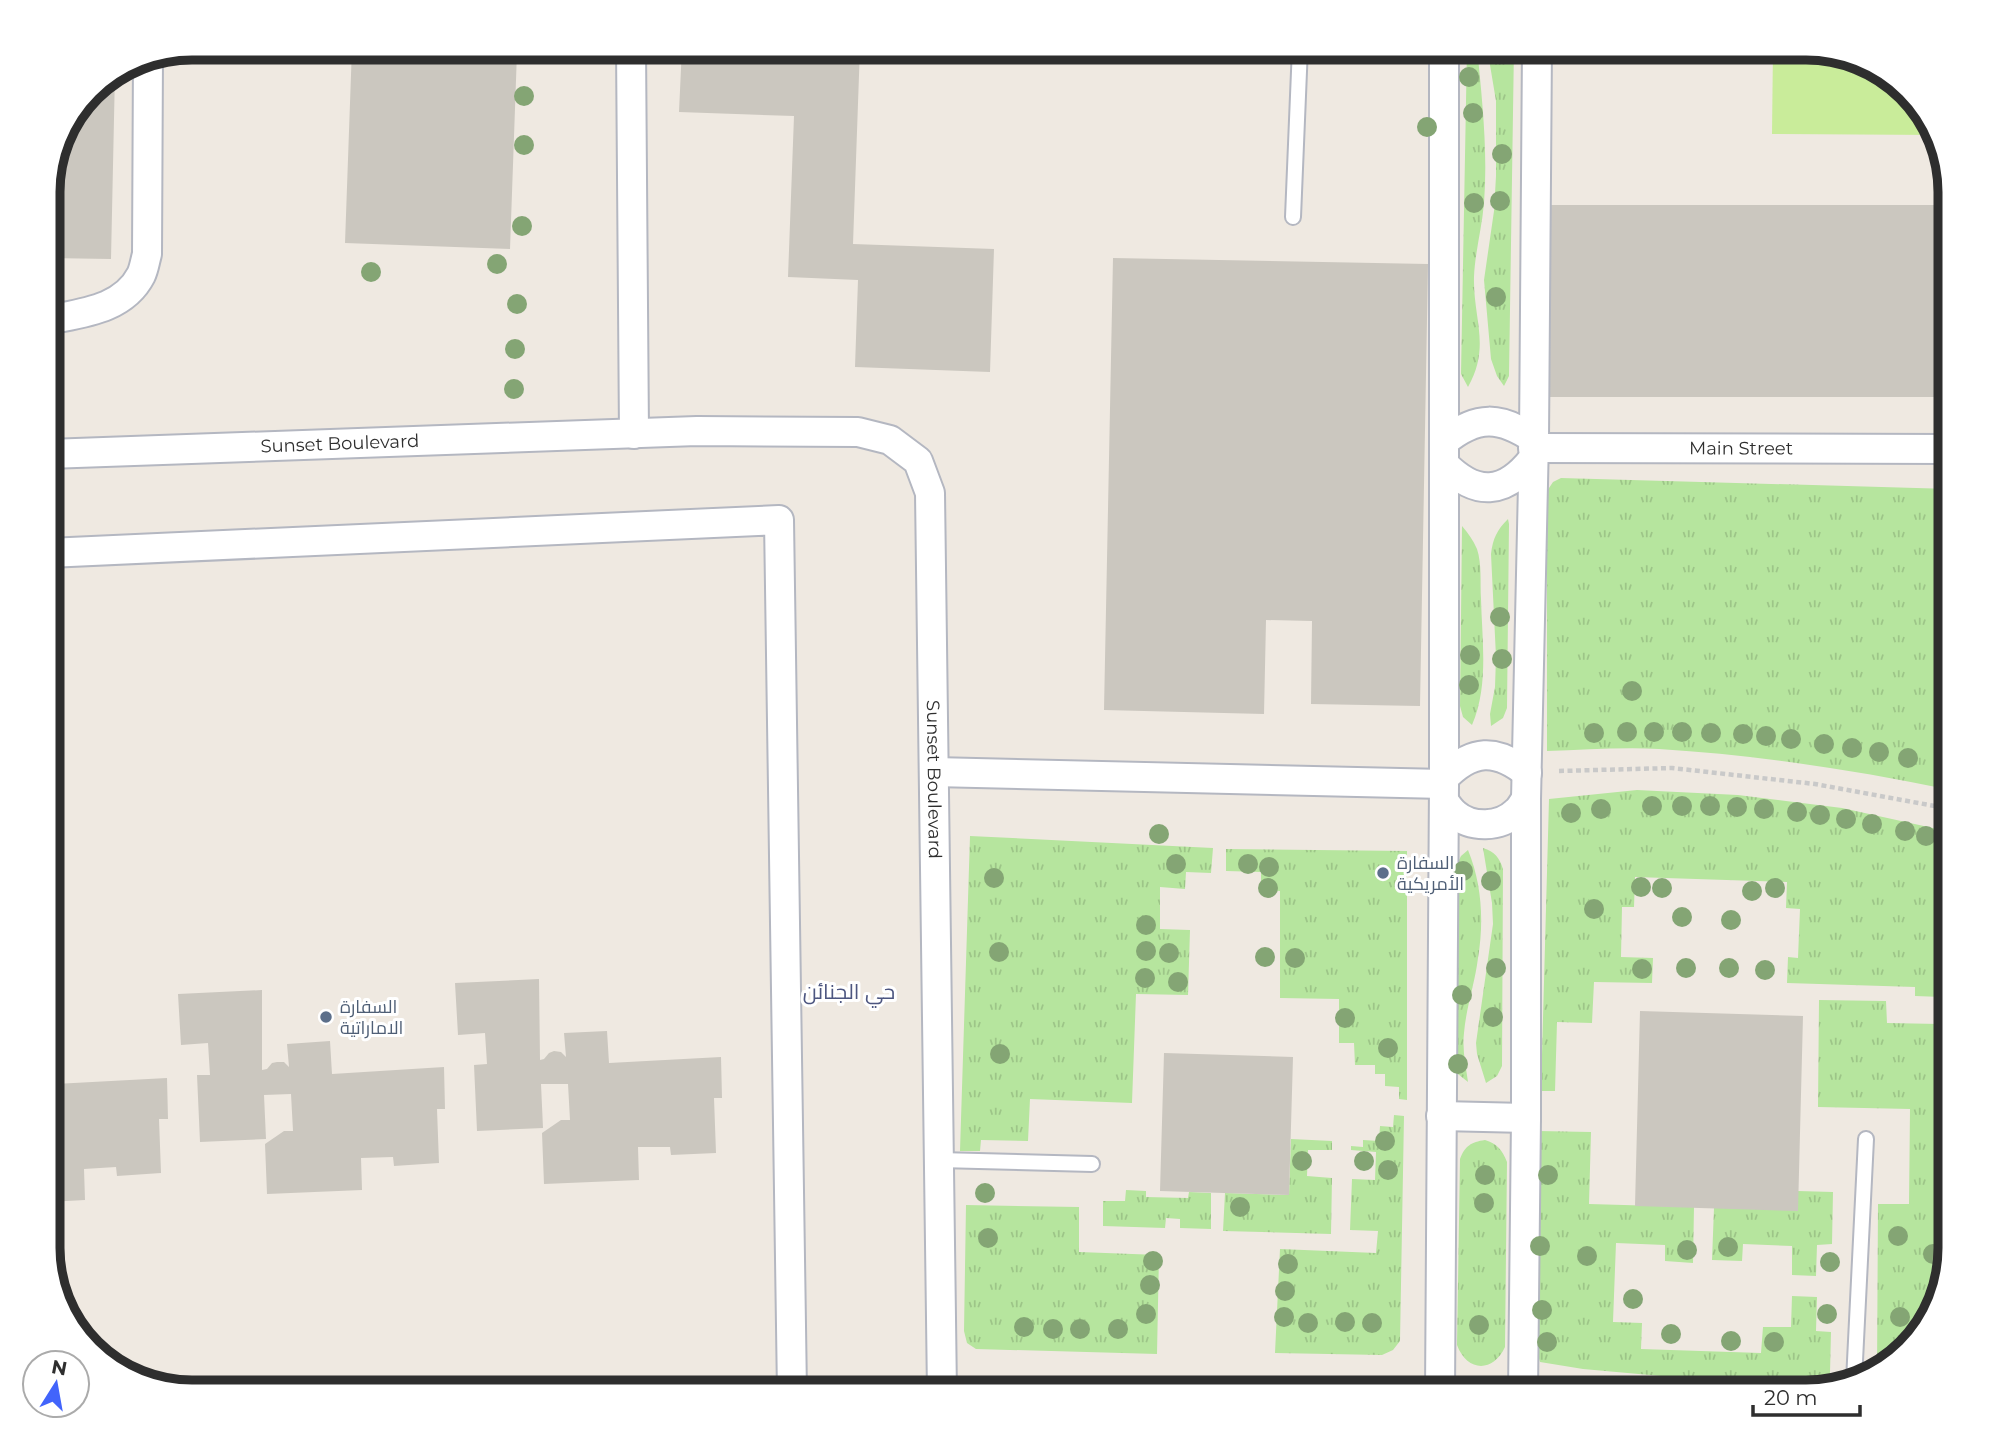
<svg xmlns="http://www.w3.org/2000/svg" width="1998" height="1440" font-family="Montserrat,Cairo,sans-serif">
<defs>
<pattern id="grass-tufts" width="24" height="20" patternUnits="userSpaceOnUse" patternTransform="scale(1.75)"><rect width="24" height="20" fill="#b6e59e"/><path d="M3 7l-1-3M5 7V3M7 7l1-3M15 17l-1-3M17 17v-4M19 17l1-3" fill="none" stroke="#9dc588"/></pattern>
</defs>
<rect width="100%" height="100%" fill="#efe9e1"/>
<path fill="url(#grass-tufts)" d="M1467,47H1477C1482,99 1488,151 1484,203C1482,228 1475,252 1474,277C1473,319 1491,346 1468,387L1461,374Z
M1487,47H1514L1509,376L1504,386L1497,376L1491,359L1484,280L1494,211L1496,176V101Z
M1561,478L1951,489V790C1854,770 1758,755 1659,749C1622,747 1584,750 1547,751V491L1553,482Z
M1508,519L1509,524L1507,708L1503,718L1491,726L1490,714L1495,687L1496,657L1491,554C1493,538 1497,530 1508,519Z
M1462,526C1468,533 1473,540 1477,549C1482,564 1480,583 1481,599C1482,640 1489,686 1472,725L1463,717L1460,706Z
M1637,790L1738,795L1842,808L1951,832V1006H1942V997L1915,996V987L1787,983L1788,957L1798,958L1800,909L1786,908L1787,882L1635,877L1634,907H1622L1621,957L1653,958L1652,983L1594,982L1592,1023L1557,1022L1555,1091H1541L1549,799Z
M970,836L1213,848L1211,873L1186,872L1185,889L1160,887V929L1190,930L1188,995L1136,994L1132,1103L1030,1099L1028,1141L981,1140L980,1151H960Z
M1483,848C1495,852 1499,857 1503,869L1502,1066L1497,1076L1486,1083L1477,1054L1476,1043L1493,924L1492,903Z
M1226,849L1407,851V1100L1399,1099V1087L1385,1086V1074H1375V1065H1355L1354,1043H1339V999L1280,998V891L1261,890V872L1226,871Z
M1468,850C1482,884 1484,922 1478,958C1475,983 1466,1008 1464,1033C1462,1050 1466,1066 1468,1082L1458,1074L1454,1063L1456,866L1461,856Z
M1819,1000L1886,1001L1887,1023L1940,1024L1941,1016H1951V1249L1921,1336L1871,1378H1869V1373L1877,1372L1878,1204H1909L1910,1109L1818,1107Z
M1394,1115L1404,1116L1400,1341L1393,1350L1382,1355L1275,1353L1280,1249L1376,1253L1378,1231L1350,1230L1352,1179L1375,1180L1376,1152L1351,1150V1146L1363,1147V1140L1379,1141L1380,1126L1393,1127Z
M1538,1131L1591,1132L1589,1204L1694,1207L1693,1263L1665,1261V1245L1616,1243L1613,1322L1642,1323L1641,1349L1761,1353L1763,1327H1791L1792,1296L1817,1297L1816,1331L1831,1332L1830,1373H1846L1845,1384L1672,1377L1583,1369L1540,1362L1534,1342Z
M1291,1139L1332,1141V1150H1308L1307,1176L1332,1178L1331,1234L1223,1231L1225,1193L1289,1195Z
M1485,1140C1497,1144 1502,1149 1507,1162L1505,1347C1493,1373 1467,1372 1457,1345L1460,1159C1465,1146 1471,1142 1485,1140Z
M1126,1190L1146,1191V1197L1188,1198L1189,1192L1211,1193V1229L1180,1228V1219L1166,1218L1165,1228L1103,1226V1201H1125Z
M1798,1191L1833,1192L1832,1244L1817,1245L1816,1276L1792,1275V1246L1743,1244L1742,1261L1712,1260L1714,1208Z
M966,1205L1079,1207V1252L1159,1255L1157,1354L976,1349L967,1343L964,1331Z"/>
<path fill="#c9ec9a" d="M1773,47H1807L1894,77L1936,127L1938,135L1772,134Z"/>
<path fill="#cbc7bf" d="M352,47L517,52L510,249L345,243Z
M682,47H860L853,244L994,249L990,372L855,367L858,280L788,277L794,116L679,112Z
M115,72L111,259L48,258V182L62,128L96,83Z
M1542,205H1951V397H1542Z
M1113,258L1428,264L1420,706L1311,704L1312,621L1266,620L1264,714L1104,710Z
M539,979L540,1060L544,1059L549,1053L554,1051L561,1052L566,1057L564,1033L607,1031L609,1063L721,1057L722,1098H714L716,1153L671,1155L670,1147H638L639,1180L544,1184L542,1133L561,1120H570L568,1084H541L543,1128L477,1131L474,1065L487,1064L485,1033L458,1035L455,983Z
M262,990V1070L267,1069L272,1063L277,1062H284L289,1067L287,1044L330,1041L332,1074L444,1067L445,1109H437L439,1163L394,1166L393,1157L361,1158L362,1190L267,1194L265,1144L284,1131H293L291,1094L264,1095L266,1139L200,1142L197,1075H210L208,1043L181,1045L178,994Z
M1640,1011L1803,1016L1798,1211L1635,1206Z
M53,1051L55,1084L167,1078L168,1119H159L161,1173L117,1176L116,1167L84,1169L85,1200L48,1202V1052Z
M1164,1053L1293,1057L1289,1195L1160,1191Z"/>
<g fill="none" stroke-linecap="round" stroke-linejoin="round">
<defs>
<path id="lane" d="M1293,217L1300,47
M939,1160L1092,1164
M1854,1381L1866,1139"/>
<g id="street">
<path d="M631,47L634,434"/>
<path d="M48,320C81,313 123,310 141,275C144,269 145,261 147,254L148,56"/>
<path d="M1445,441C1477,415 1500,416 1534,439"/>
<path id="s1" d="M1533,448L1951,449"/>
<path id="s2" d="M48,454L697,431L858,432L890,440L918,461L930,493L942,1393"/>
<path d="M1445,465C1476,496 1504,495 1532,460"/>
<path d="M48,553L779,520L792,1393"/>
<path d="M934,772L1444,784"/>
<path d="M1444,778C1472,749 1496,748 1527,773"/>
<path d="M1444,801C1447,805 1451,811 1455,814C1471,828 1500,828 1516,812C1520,809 1523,803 1526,799"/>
<path d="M1441,1116L1526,1118"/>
<path d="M1440,1393L1444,784V47"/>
<path d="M1523,1393L1526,1118V799L1534,439L1537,47"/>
</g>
</defs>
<use href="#lane" stroke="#b4b7c1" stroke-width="18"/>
<use href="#street" stroke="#b4b7c1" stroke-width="32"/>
<path stroke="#c9c9c9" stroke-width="4.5" stroke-dasharray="5 3.5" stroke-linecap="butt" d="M1559,771L1672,768L1815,784L1951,809"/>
<use href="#lane" stroke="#fff" stroke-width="14"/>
<use href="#street" stroke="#fff" stroke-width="28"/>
</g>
<g fill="#84a574">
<circle cx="1469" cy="77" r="10"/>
<circle cx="524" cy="96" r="10"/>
<circle cx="1473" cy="113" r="10"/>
<circle cx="1427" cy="127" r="10"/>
<circle cx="524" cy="145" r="10"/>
<circle cx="1502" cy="154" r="10"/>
<circle cx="1500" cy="201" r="10"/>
<circle cx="1474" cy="203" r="10"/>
<circle cx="522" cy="226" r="10"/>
<circle cx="497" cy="264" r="10"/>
<circle cx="371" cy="272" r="10"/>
<circle cx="1496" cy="297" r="10"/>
<circle cx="517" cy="304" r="10"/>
<circle cx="515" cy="349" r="10"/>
<circle cx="514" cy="389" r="10"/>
<circle cx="1500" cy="617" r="10"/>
<circle cx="1470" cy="655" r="10"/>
<circle cx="1502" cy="659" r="10"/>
<circle cx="1469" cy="685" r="10"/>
<circle cx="1632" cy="691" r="10"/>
<circle cx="1627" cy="732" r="10"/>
<circle cx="1654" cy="732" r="10"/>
<circle cx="1682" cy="732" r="10"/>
<circle cx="1594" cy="733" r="10"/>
<circle cx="1711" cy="733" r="10"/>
<circle cx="1743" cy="734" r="10"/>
<circle cx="1766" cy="736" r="10"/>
<circle cx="1791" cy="739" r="10"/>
<circle cx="1824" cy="744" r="10"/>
<circle cx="1852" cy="748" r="10"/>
<circle cx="1879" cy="752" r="10"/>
<circle cx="1908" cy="758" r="10"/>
<circle cx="1652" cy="806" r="10"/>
<circle cx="1682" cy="806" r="10"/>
<circle cx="1710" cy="806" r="10"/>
<circle cx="1737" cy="807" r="10"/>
<circle cx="1601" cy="809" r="10"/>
<circle cx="1764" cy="809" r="10"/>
<circle cx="1797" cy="812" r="10"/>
<circle cx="1571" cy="813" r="10"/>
<circle cx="1820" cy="815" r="10"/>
<circle cx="1846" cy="819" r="10"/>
<circle cx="1872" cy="824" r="10"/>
<circle cx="1905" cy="831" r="10"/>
<circle cx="1159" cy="834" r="10"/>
<circle cx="1926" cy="836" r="10"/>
<circle cx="1176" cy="864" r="10"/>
<circle cx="1248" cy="864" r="10"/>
<circle cx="1269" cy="867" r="10"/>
<circle cx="1463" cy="871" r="10"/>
<circle cx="994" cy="878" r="10"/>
<circle cx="1491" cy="881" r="10"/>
<circle cx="1641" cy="887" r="10"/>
<circle cx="1268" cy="888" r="10"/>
<circle cx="1662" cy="888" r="10"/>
<circle cx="1775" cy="888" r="10"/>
<circle cx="1752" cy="891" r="10"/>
<circle cx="1594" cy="909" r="10"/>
<circle cx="1682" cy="917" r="10"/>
<circle cx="1731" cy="920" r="10"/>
<circle cx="1146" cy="925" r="10"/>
<circle cx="1146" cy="951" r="10"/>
<circle cx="999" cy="952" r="10"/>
<circle cx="1169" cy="953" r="10"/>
<circle cx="1265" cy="957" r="10"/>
<circle cx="1295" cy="958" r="10"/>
<circle cx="1496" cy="968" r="10"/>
<circle cx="1686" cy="968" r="10"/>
<circle cx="1729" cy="968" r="10"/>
<circle cx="1642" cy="969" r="10"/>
<circle cx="1765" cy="970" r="10"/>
<circle cx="1145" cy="978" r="10"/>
<circle cx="1178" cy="982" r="10"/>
<circle cx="1462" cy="995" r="10"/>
<circle cx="1493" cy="1017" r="10"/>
<circle cx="1345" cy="1018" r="10"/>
<circle cx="1388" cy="1048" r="10"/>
<circle cx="1000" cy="1054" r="10"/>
<circle cx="1458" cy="1064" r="10"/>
<circle cx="1385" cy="1141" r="10"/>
<circle cx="1302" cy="1161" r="10"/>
<circle cx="1364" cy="1161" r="10"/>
<circle cx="1388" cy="1170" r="10"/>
<circle cx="1485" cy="1175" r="10"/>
<circle cx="1548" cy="1175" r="10"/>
<circle cx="985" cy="1193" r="10"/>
<circle cx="1484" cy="1203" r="10"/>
<circle cx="1240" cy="1207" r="10"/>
<circle cx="1898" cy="1236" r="10"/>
<circle cx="988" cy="1238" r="10"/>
<circle cx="1540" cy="1246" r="10"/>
<circle cx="1728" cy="1247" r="10"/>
<circle cx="1687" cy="1250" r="10"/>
<circle cx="1933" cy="1254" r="10"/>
<circle cx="1587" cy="1256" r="10"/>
<circle cx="1153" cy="1261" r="10"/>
<circle cx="1830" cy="1262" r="10"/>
<circle cx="1288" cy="1264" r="10"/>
<circle cx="1150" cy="1285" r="10"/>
<circle cx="1285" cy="1291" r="10"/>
<circle cx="1633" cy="1299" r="10"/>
<circle cx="1542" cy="1310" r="10"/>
<circle cx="1146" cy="1314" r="10"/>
<circle cx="1827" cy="1314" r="10"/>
<circle cx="1284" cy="1317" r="10"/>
<circle cx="1900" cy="1317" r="10"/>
<circle cx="1345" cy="1322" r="10"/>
<circle cx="1308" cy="1323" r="10"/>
<circle cx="1372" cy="1323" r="10"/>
<circle cx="1479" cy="1325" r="10"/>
<circle cx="1024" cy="1327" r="10"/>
<circle cx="1053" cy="1329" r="10"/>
<circle cx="1080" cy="1329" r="10"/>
<circle cx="1118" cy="1329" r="10"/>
<circle cx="1671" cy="1334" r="10"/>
<circle cx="1731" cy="1341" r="10"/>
<circle cx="1547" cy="1342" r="10"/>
<circle cx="1774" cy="1342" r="10"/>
</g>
<g fill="#5c6f8a" stroke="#fff" stroke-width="2.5">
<circle cx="1383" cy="873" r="7"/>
<circle cx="326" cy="1017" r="7"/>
</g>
<g text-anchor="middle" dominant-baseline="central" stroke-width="6" stroke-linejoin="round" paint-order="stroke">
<g font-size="18" fill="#2e2e2e" stroke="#fff">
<text stroke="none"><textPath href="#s2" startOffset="292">Sunset Boulevard</textPath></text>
<text stroke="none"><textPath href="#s1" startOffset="208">Main Street</textPath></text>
<text stroke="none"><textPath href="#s2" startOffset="1199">Sunset Boulevard</textPath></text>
</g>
<g font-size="18" fill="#4e5e75" stroke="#fff" text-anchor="start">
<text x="1397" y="863">السفارة<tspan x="1397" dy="21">الأمريكية</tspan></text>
<text x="340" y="1007">السفارة<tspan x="340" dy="21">الاماراتية</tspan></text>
</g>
<g font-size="21" fill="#4d5680" stroke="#fff">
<text x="849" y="991">حي الجنائن</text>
</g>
</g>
<path d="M0 0H1998V1440H0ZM192 60H1806A132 132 0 0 1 1938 192V1248A132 132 0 0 1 1806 1380H192A132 132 0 0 1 60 1248V192A132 132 0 0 1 192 60Z" fill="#fff" fill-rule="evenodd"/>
<path fill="none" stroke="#2e2e2e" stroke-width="9" d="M192 60H1806A132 132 0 0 1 1938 192V1248A132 132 0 0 1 1806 1380H192A132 132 0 0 1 60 1248V192A132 132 0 0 1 192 60Z"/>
<g transform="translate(56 1384) rotate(11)"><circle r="33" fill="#ffffff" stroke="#ababab" stroke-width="2"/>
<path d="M0-5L12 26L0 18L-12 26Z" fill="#4264fb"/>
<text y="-10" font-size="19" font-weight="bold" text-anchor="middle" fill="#2e2e2e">N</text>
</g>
<path d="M1753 1405v10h107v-10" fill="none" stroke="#2e2e2e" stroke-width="3.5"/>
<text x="1764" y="1405" font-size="21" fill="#2e2e2e" stroke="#ffffff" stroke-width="5" paint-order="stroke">20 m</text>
</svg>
